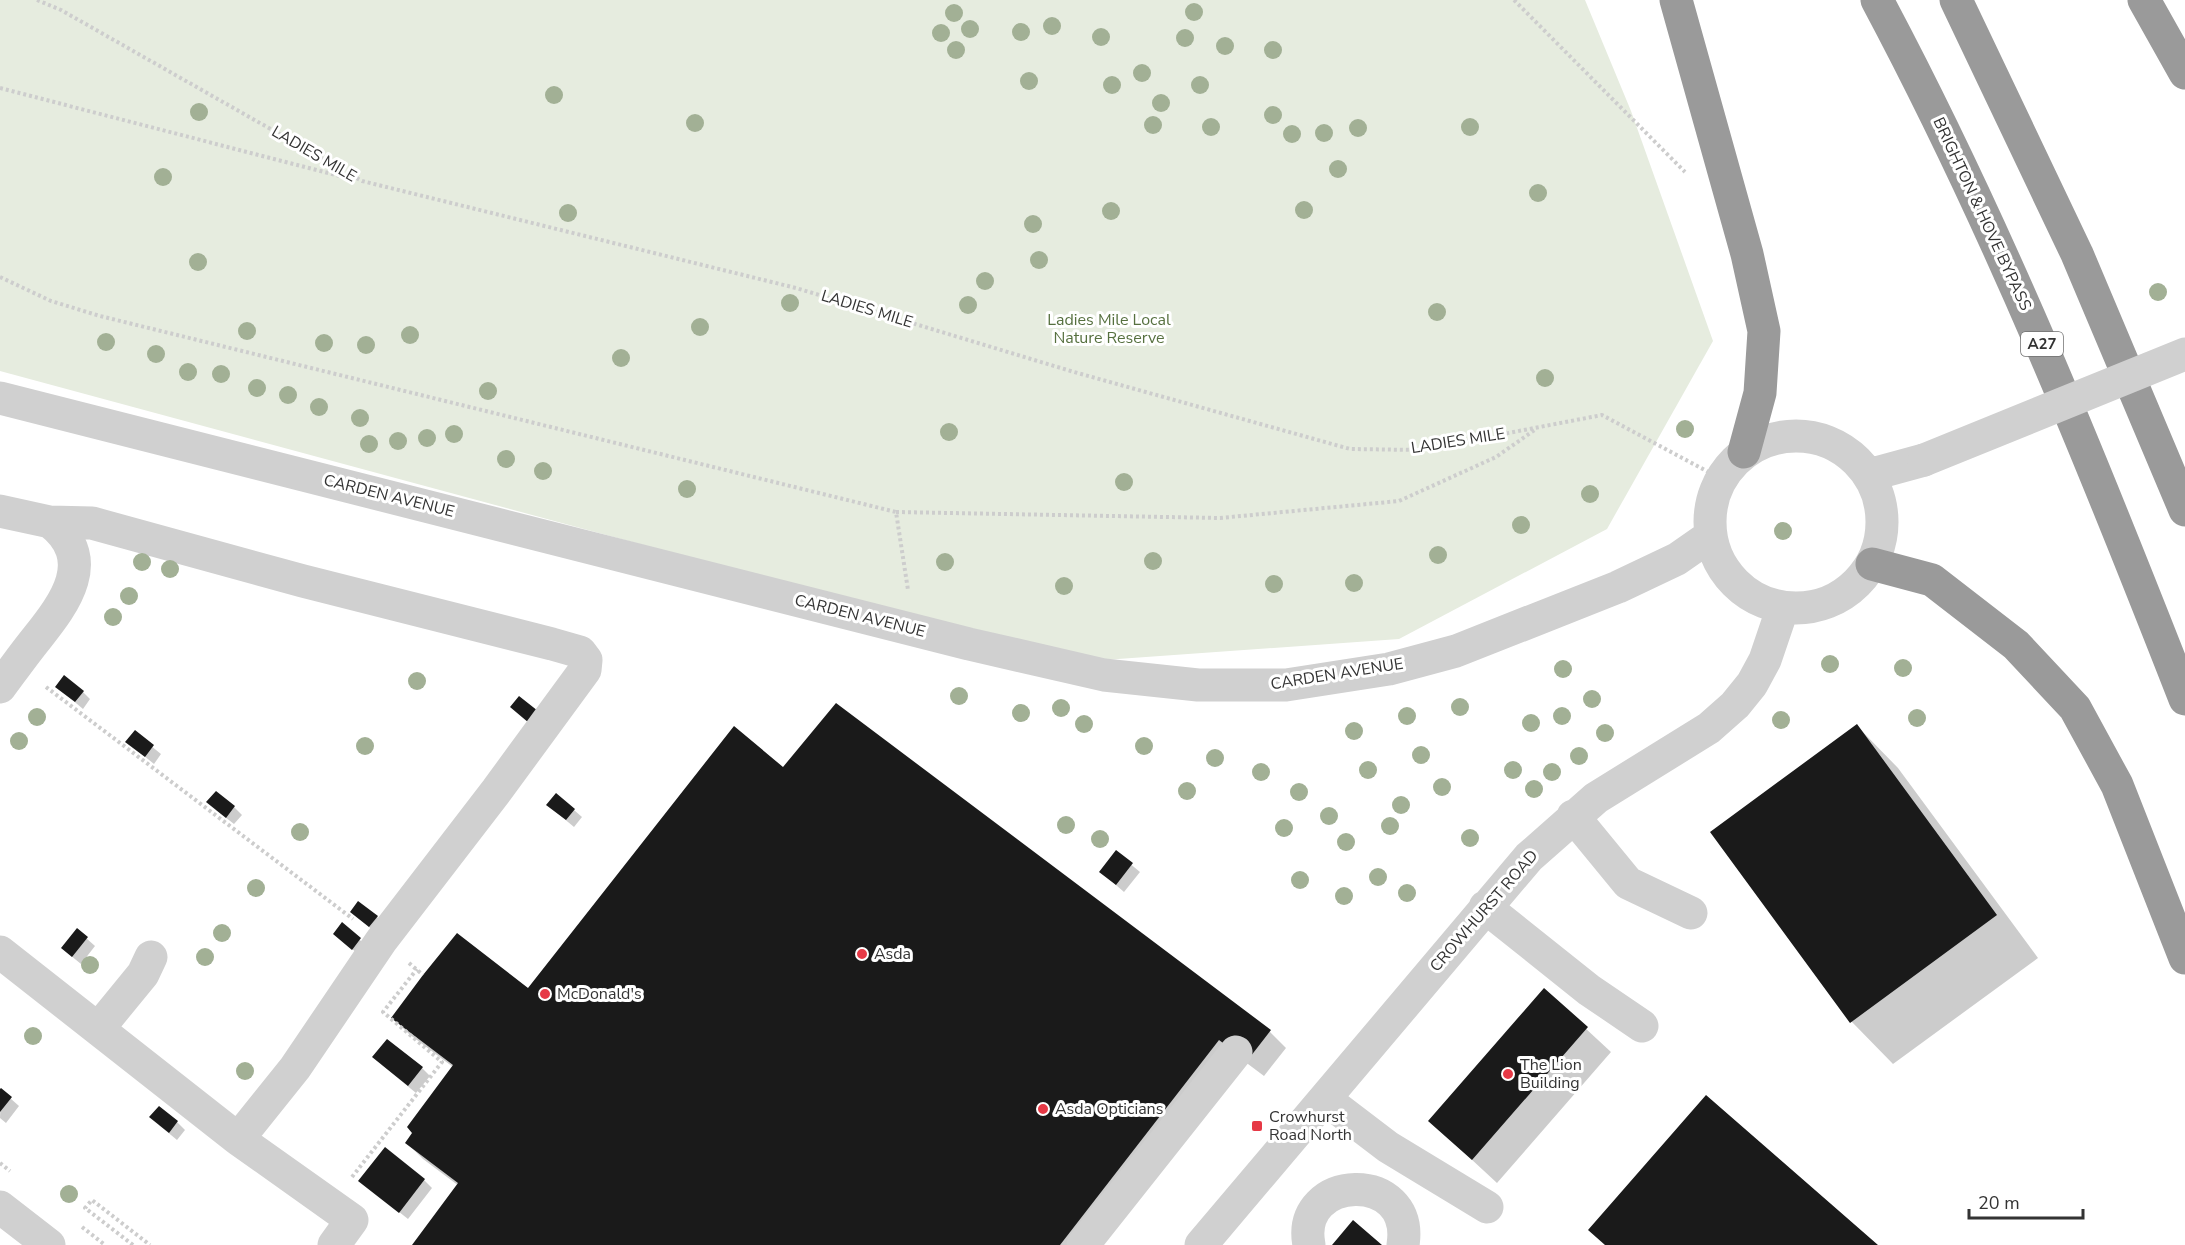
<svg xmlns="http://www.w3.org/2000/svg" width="2185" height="1245" font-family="'Nunito Sans',sans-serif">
<rect width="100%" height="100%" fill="#fff"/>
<path fill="#e6ecdf" d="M0,0H1585L1631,111L1713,341L1607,529L1399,639L1076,662L0,371Z"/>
<path fill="#0003" d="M57,687L83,692L90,699L83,709Z
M836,705L1270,1032L1286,1048L1264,1076L1236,1055L1088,1245H414L459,1186L423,1159L407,1143L453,1067L409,1034L393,1018L528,990L783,769Z
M1857,726L1898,768L2038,958L1893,1064L1852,1022L1712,832Z
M135,733L161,754L154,764L127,742Z
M234,807L242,815L234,824L216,810Z
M574,810L582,817L574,827L556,812Z
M1116,852L1140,872L1124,892L1101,872Z
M352,912L377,917L385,925L377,934Z
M342,925L368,947L361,956L343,942Z
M77,930L95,946L81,964L70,955Z
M1544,990L1611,1052L1497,1183L1430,1121Z
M382,1065L422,1068L430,1076L416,1093Z
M1,1090L19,1106L6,1123L0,1118Z
M177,1122L185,1130L177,1140L159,1125Z
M424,1180L432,1188L408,1219L360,1181Z"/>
<path fill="#1a1a1a" d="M64,675L84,691L75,702L55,687Z
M519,696L538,711L529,723L510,707Z
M836,703L1271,1030L1247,1061L1219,1040L1060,1245H412L458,1183L405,1143L412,1133L407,1127L453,1065L391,1018L423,975L457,933L528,988L734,726L783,767Z
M1857,724L1997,915L1850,1023L1710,832Z
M135,730L154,745L145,757L125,742Z
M216,791L235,806L226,818L206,802Z
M556,793L575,809L566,820L546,805Z
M1116,850L1133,863L1116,885L1099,872Z
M358,901L378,916L369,927L350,912Z
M342,922L361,938L352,950L333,934Z
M77,928L88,937L72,957L61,948Z
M1544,988L1588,1027L1472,1160L1428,1121Z
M387,1039L423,1067L408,1086L372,1057Z
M1,1088L12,1097L0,1112V1089Z
M1706,1095L1878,1245H1605L1588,1230Z
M159,1106L178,1121L169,1133L149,1117Z
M385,1147L425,1179L399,1213L358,1181Z
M1353,1220L1382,1245H1332Z"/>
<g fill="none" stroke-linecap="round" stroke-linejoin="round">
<path stroke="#cdcdcd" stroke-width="4" stroke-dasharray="3 3" stroke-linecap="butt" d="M37,0L61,10L362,181L796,288L1074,372L1350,449L1420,450L1602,415L1714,475
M1514,0L1685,172
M0,88L355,180
M0,277L51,301L100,316L896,512L908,590
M896,512L1220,518L1399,501L1496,457L1536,429
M46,687L353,919
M409,963L423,975
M0,1163L10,1171
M352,1177L442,1062L383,1012L417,969
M82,1227L105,1245
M133,1245L85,1208L92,1200L150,1245"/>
<path stroke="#d0d0d0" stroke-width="33" d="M0,398L969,644L1104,675L1198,685H1286L1389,669L1456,651L1618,587L1677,559L1710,536
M1710 522a86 86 0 1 1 172 0a86 86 0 1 1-172 0Z
M1869,475L1924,460
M0,511L50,522L92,523L303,581L552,644L580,652L586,660L585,670L497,790L381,941L295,1068L238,1139L0,952
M0,687C12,671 24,654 37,638C65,603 98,559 50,522
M1573,816L1628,883L1691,913
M1485,907L1589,990L1642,1026
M98,1029L143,974L151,957
M1325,1099L1388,1147L1487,1207
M238,1139L352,1220L334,1245
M0,1207L49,1245
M1083,1245L1236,1052
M1201,1245L1529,857L1596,798L1709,728L1735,705L1752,684L1765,660L1783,607
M1309,1245C1295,1173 1415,1169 1403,1245"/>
<path stroke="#9a9a9a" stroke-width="33" d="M1676,0L1747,254L1764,331L1760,393L1744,452
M1877,0C1997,225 2092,461 2185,699
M1956,0L2077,254L2185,510
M2144,0L2185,73
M1872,564L1932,580L2016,645L2075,708L2117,785L2185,958"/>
<path stroke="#d0d0d0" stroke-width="33" d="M1924,460L2185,354"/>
</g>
<g fill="#a2b095">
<circle cx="1194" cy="12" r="9"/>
<circle cx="954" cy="13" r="9"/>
<circle cx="1052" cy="26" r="9"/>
<circle cx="970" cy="29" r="9"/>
<circle cx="1021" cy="32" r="9"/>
<circle cx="941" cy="33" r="9"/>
<circle cx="1101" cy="37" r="9"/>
<circle cx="1185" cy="38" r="9"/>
<circle cx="1225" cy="46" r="9"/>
<circle cx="956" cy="50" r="9"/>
<circle cx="1273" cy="50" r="9"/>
<circle cx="1142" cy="73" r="9"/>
<circle cx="1029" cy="81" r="9"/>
<circle cx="1112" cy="85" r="9"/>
<circle cx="1200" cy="85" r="9"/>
<circle cx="554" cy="95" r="9"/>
<circle cx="1161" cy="103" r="9"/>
<circle cx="199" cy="112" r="9"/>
<circle cx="1273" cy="115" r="9"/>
<circle cx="695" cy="123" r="9"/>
<circle cx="1153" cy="125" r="9"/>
<circle cx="1211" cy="127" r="9"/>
<circle cx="1470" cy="127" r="9"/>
<circle cx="1358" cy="128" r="9"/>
<circle cx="1324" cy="133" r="9"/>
<circle cx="1292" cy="134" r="9"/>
<circle cx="1338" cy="169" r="9"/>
<circle cx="163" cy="177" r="9"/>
<circle cx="1538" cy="193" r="9"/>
<circle cx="1304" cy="210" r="9"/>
<circle cx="1111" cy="211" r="9"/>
<circle cx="568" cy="213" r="9"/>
<circle cx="1033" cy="224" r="9"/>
<circle cx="1039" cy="260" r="9"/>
<circle cx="198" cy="262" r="9"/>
<circle cx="985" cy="281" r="9"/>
<circle cx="2158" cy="292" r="9"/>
<circle cx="790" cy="303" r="9"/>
<circle cx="968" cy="305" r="9"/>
<circle cx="1437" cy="312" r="9"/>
<circle cx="700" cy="327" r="9"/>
<circle cx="247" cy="331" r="9"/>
<circle cx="410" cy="335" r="9"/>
<circle cx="106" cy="342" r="9"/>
<circle cx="324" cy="343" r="9"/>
<circle cx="366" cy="345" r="9"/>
<circle cx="156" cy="354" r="9"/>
<circle cx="621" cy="358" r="9"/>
<circle cx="188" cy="372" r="9"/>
<circle cx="221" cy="374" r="9"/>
<circle cx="1545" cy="378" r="9"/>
<circle cx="257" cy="388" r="9"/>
<circle cx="488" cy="391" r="9"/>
<circle cx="288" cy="395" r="9"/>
<circle cx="319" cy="407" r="9"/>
<circle cx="360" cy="418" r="9"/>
<circle cx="1685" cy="429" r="9"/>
<circle cx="949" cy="432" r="9"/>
<circle cx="454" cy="434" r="9"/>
<circle cx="427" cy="438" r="9"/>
<circle cx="398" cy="441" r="9"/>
<circle cx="369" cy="444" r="9"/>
<circle cx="506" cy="459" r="9"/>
<circle cx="543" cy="471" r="9"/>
<circle cx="1124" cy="482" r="9"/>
<circle cx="687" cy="489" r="9"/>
<circle cx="1590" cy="494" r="9"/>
<circle cx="1521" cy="525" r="9"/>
<circle cx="1783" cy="531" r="9"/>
<circle cx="1438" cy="555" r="9"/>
<circle cx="1153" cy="561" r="9"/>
<circle cx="142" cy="562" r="9"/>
<circle cx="945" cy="562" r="9"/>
<circle cx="170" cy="569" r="9"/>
<circle cx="1354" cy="583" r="9"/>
<circle cx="1274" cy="584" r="9"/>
<circle cx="1064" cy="586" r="9"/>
<circle cx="129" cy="596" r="9"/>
<circle cx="113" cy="617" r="9"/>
<circle cx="1830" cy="664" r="9"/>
<circle cx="1903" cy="668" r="9"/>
<circle cx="1563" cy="669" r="9"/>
<circle cx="417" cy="681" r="9"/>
<circle cx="959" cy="696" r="9"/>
<circle cx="1592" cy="699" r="9"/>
<circle cx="1460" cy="707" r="9"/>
<circle cx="1061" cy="708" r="9"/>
<circle cx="1021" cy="713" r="9"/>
<circle cx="1407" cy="716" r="9"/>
<circle cx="1562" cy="716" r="9"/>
<circle cx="37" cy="717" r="9"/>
<circle cx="1917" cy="718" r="9"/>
<circle cx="1781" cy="720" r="9"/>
<circle cx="1531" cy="723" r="9"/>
<circle cx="1084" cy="724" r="9"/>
<circle cx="1354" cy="731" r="9"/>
<circle cx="1605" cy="733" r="9"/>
<circle cx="19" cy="741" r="9"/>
<circle cx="365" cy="746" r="9"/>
<circle cx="1144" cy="746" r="9"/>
<circle cx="1421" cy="755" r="9"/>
<circle cx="1579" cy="756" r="9"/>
<circle cx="1215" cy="758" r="9"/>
<circle cx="1368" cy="770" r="9"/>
<circle cx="1513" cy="770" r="9"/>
<circle cx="1261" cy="772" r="9"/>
<circle cx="1552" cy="772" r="9"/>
<circle cx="1442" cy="787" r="9"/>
<circle cx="1534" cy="789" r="9"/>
<circle cx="1187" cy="791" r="9"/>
<circle cx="1299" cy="792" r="9"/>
<circle cx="1401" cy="805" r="9"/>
<circle cx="1329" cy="816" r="9"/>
<circle cx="1066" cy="825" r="9"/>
<circle cx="1390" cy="826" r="9"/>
<circle cx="1284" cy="828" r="9"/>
<circle cx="300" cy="832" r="9"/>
<circle cx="1470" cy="838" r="9"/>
<circle cx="1100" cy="839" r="9"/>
<circle cx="1346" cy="842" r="9"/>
<circle cx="1378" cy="877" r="9"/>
<circle cx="1300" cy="880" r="9"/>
<circle cx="256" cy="888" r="9"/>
<circle cx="1407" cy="893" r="9"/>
<circle cx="1344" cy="896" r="9"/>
<circle cx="222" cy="933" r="9"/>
<circle cx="205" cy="957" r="9"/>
<circle cx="90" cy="965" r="9"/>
<circle cx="33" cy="1036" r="9"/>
<circle cx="245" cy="1071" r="9"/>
<circle cx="69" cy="1194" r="9"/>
</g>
<g fill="#e63946" stroke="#fff" stroke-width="2">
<circle cx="862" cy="954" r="6"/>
<circle cx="545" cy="994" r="6"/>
<circle cx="1508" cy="1074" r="6"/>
<circle cx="1043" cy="1109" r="6"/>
<rect x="1251" y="1120" width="12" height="12" rx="3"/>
</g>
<g text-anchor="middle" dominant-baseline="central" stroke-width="6" stroke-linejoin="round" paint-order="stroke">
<rect fill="#fff" stroke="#707070" stroke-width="1.5" x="2021" y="332" width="42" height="24" rx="4.5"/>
<g font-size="15" font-weight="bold" fill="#333">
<text x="2042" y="344">A27</text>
</g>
<g font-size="16" fill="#333" stroke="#fff">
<text transform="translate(314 154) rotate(30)">LADIES MILE</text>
<text transform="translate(1982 214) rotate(65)">BRIGHTON &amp; HOVE BYPASS</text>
<text transform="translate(867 309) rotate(17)">LADIES MILE</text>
<text transform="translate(1458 441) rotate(-9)">LADIES MILE</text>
<text transform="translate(389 496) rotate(14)">CARDEN AVENUE</text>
<text transform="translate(860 616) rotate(14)">CARDEN AVENUE</text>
<text transform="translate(1337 674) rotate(-9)">CARDEN AVENUE</text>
<text transform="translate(1484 911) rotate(-49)">CROWHURST ROAD</text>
</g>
<g font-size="16" fill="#56703f" stroke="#fff">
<text x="1109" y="320">Ladies Mile Local<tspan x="1109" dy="18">Nature Reserve</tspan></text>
</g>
<g font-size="16" fill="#333" stroke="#fff" text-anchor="start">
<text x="874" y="954">Asda</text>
<text x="557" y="994">McDonald's</text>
<text x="1520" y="1065">The Lion<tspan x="1520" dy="18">Building</tspan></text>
<text x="1055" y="1109">Asda Opticians</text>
<text x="1269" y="1117">Crowhurst<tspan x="1269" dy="18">Road North</tspan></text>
</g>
</g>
<path d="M1969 1209v9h114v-9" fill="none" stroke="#333333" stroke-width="3"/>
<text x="1978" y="1209" font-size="18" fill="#333333" stroke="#ffffff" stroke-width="4.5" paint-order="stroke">20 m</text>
</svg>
